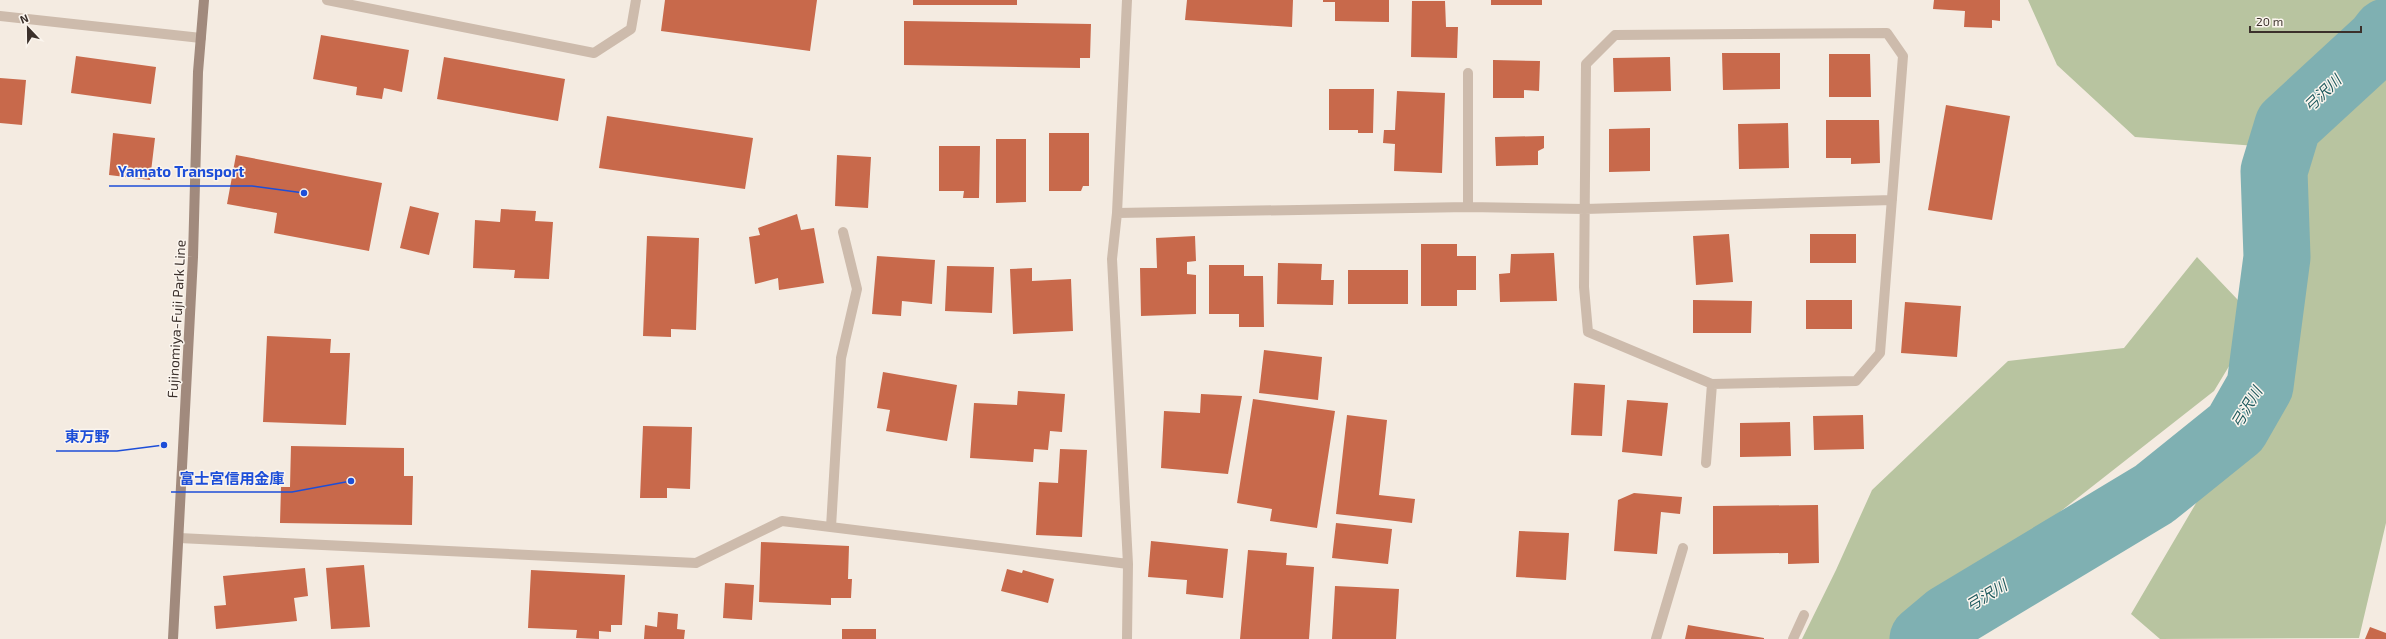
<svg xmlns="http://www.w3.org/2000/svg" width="2386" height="639" font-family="'Exo 2','Noto Sans JP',sans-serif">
<rect width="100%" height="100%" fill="#f4ebe1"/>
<path fill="#b8c4a0" d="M2028,0H2386V523L2359,638L2160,639L2131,614L2266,384L2270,147L2135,137L2057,65Z
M2197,257L2257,320L2214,391L2024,540L1936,616L1915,639H1802L1836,570L1872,490L2008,361L2124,348Z"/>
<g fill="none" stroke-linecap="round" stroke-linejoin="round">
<path stroke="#7fb0b2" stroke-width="11" d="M2277,117L2288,125"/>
<path stroke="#7fb0b2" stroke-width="67" d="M1923,639L1948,618L2154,494L2236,428L2260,386L2277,257L2274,171L2288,125L2379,41L2386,32"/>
</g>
<path fill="#c8694b" d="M665,0H817L810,51L661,31Z
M913,0H1017V5H913Z
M1187,0H1293L1292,27L1185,20Z
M1323,0H1389V22L1335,21V2H1323Z
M1491,0H1542V5H1491Z
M1934,0H2000V21L1992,20V28L1964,27L1965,11L1933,9Z
M1412,1H1445L1446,27H1458L1457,58L1411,57Z
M904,21L1091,24L1090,58H1080V68L904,65Z
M321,35L409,50L402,92L384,88L382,99L356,95L357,87L313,79Z
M1722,53H1780V89L1723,90Z
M1829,54H1870L1871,97H1829Z
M76,56L156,67L151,104L71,93Z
M444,57L565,79L558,121L437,99Z
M1670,57L1671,91L1614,92L1613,58Z
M1493,60L1540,61L1539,91L1524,90V98H1493Z
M0,78L26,80L22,125L0,123Z
M1329,89H1374L1373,133H1358V130H1329Z
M1397,91L1445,93L1442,173L1394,171L1395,144L1383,143L1384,130H1395Z
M1946,105L2010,116L1992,220L1928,210Z
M607,116L753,138L745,189L599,168Z
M1826,120H1879L1880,163L1851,164V158H1826Z
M1788,123L1789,168L1739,169L1738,124Z
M1650,128V171L1609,172V129Z
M113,133L155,138L150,180L109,175Z
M1049,133H1089V186H1083L1081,191H1049Z
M1544,136V148L1538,151V165L1496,166L1495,137Z
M996,139H1026V202L996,203Z
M939,146H980L979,198H963L964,191H939Z
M236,155L382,183L369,251L274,233L277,213L227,204Z
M837,155L871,157L868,208L835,206Z
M410,206L439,213L429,255L400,248Z
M501,209L536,211L535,221L553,222L549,279L514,278L515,270L473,268L475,220L500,222Z
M797,214L801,230L814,228L824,283L779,290L778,278L755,284L749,237L760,235L758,228Z
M1729,234L1733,282L1696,285L1693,236Z
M1810,234H1856V263H1810Z
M647,236L699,238L696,330L671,329V337L643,336Z
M1195,236L1196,261L1187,262V274L1196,275V314L1141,316L1140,268H1157L1156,238Z
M1421,244H1457V256H1476V290H1457V306H1421Z
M1554,253L1557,301L1500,302L1499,274L1510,273L1511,254Z
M877,256L935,260L932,304L902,301L901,316L872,314Z
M1278,263L1322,264L1321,280H1334L1333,305L1277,304Z
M1209,265H1244V276H1263L1264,327H1239V314H1209Z
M947,266L994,267L992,313L945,311Z
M1032,268V281L1071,279L1073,331L1013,334L1010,269Z
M1348,270H1408V304H1348Z
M1693,300L1752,301L1751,333H1693Z
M1806,300H1852V329H1806Z
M1905,302L1961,306L1957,357L1901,353Z
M267,336L331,339L330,353H350L346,425L263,422Z
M1264,350L1322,357L1318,400L1259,393Z
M883,372L957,385L947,441L886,431L890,410L877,408Z
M1574,383L1605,385L1602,436L1571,435Z
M1018,391L1065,394L1062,432L1050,431L1048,450L1034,449L1033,462L970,458L974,403L1017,405Z
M1201,394L1242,396L1228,474L1161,468L1164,411L1200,413Z
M1253,399L1335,411L1317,528L1270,521L1272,509L1237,503Z
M1627,400L1668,403L1662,456L1622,452Z
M1347,415L1387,420L1379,495L1415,499L1412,523L1336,514Z
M1863,415L1864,449L1814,450L1813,416Z
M1790,422L1791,456L1740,457V423Z
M643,426L692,427L690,489L667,488V498H640Z
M291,446L404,448V476H413L412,525L280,523L281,487H290Z
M1060,449L1087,450L1082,537L1036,535L1039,482L1058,483Z
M1634,493L1682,497L1680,514L1661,512L1657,554L1614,551L1618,500Z
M1818,505L1819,563L1788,564V553L1713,554V506Z
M1336,523L1392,529L1388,564L1332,558Z
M1519,531L1569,533L1566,580L1516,577Z
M1151,541L1228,549L1223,598L1186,594L1187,580L1148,577Z
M761,542L849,546L848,579H852L851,598H831V605L759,602Z
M1248,550L1287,553L1286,565L1314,567L1309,639H1240Z
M364,565L370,627L331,629L326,568Z
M305,568L308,596L294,598L297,621L216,629L214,606L226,605L223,576Z
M1007,569L1022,573L1023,570L1054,579L1048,603L1001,591Z
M531,570L625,575L622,625H611V632L599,631V639L576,638L577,630L528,628Z
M725,583L754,585L752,620L723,618Z
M1335,586L1399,589L1396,639H1332Z
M658,612L678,614L677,629L685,630L684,639H644L645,625L657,627Z
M1688,625L1764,638V639H1685Z
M2370,627L2386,633V639H2365Z
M842,629H876V639H842Z"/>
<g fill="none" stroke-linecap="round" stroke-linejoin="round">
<path stroke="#cdbbac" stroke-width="10" d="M327,0L594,53L631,29L636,0
M0,16L201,38
M1887,33L1903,56L1880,353L1856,381L1712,384L1588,332L1584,287L1586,64L1615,35Z
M1468,73V207
M1117,213L1468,207L1585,209L1892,200
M1706,463L1712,384
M831,527L841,358L857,289L843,232
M179,538L696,563L782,521L1128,564
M1127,639L1128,564L1112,259L1117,213L1127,0
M1656,639L1683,548
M1793,639L1804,615"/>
<path stroke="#a18a7d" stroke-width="10" d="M173,639L193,257L198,72L204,0"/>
</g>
<g text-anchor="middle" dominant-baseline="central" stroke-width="3" stroke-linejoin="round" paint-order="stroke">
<g font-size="14" fill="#3b302b" stroke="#fbf5ee">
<text transform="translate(176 319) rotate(-87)">Fujinomiya-Fuji Park Line</text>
</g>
<g font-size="15" font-style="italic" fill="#1f5a5e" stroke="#fbf5ee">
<text transform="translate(2322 93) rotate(-44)">弓沢川</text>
<text transform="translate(2246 407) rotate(-59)">弓沢川</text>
<text transform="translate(1986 595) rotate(-31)">弓沢川</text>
</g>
</g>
<path fill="none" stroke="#1d4ed8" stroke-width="1.5" d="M304 193L252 186H109M164 445L117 451H56M351 481L292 492H171"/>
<g fill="#1d4ed8" stroke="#fbf5ee" stroke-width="1.5">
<circle cx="304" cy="193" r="4"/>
<circle cx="164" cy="445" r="4"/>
<circle cx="351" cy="481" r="4"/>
</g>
<g font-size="15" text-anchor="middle" font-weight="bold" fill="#1d4ed8" stroke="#fbf5ee" stroke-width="3" stroke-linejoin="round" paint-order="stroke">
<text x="181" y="177">Yamato Transport</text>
<text x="87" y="442">東万野</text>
<text x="232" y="484">富士宮信用金庫</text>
</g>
<g transform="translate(28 28) rotate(338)" stroke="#fbf5ee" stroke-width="3" paint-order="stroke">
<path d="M0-3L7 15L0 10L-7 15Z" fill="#3b302b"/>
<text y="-6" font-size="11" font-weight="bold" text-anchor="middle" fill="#3b302b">N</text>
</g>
<path d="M2250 26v6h111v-6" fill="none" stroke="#3b302b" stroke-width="2"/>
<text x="2256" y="26" font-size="12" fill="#3b302b" stroke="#fbf5ee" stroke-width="3" paint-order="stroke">20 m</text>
</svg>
